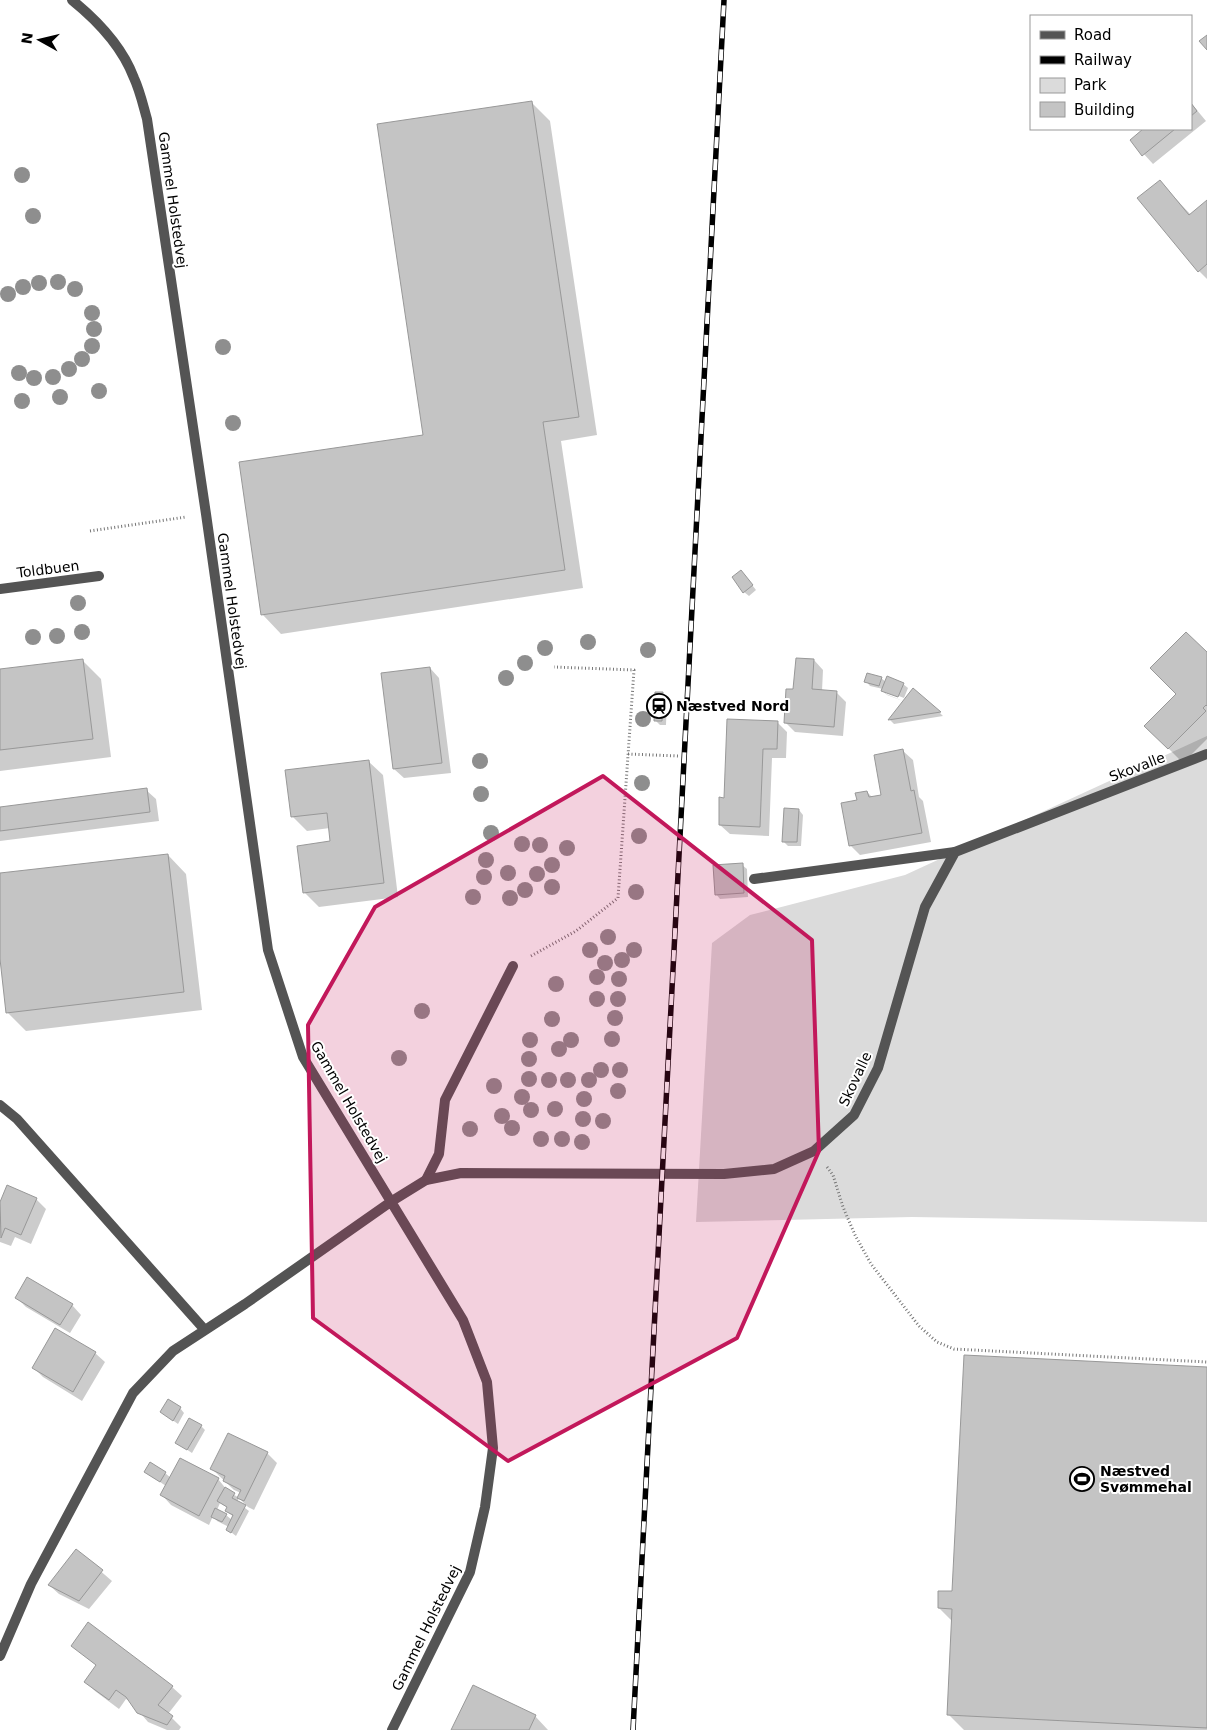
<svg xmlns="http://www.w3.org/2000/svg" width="1207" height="1730" font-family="'DejaVu Sans',sans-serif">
<rect width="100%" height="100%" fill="#fff"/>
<path fill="#dbdbdb" d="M1207,736V1222L912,1217L696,1222L712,943L750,915L905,875Z"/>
<path fill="#0003" fill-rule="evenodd" d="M531,102L550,121L597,435L561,441L583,588L281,634L263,615L240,463L424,436Z
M1191,103L1206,121L1153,164L1131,140L1145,129H1191Z
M1160,182L1191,215L1207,201V279L1199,271Z
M741,571L756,590L749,596L744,592Z
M1207,654V739L1183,763L1146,726L1178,694Z
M82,660L101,679L111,757L0,771V670Z
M814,660L823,670L822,691L836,692L846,702L843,736L795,732L785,722L794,690Z
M430,668L439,678L451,773L404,778L394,769L382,674Z
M881,678L886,682L903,684L908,688L904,698L886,691V694L903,701L887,695L882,690L883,689L870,686L866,681Z
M914,690L940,713L943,716L894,724L890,720Z
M663,694L667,698L666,725H660L655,720Z
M777,722L787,732L786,758H772L769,836L730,834L720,825L726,799Z
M903,751L913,760L919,797L923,801L931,842L860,855L850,845L858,801L867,792L873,798L883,796Z
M368,761L383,775L398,897L319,907L304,892L331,842L330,828L307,831L293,817Z
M146,790L156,799L159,821L0,841V808Z
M799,810L803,815L801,846H788L783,841Z
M168,855L186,874L202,1010L26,1031L7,1012L0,947V875Z
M742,865L747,869L748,897L720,899L716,894Z
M8,1187L36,1199L46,1209L31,1244L15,1237L11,1246L0,1242V1206Z
M16,1297L72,1305L81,1315L70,1333L26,1307Z
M95,1353L105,1362L82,1401L43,1377L34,1368Z
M1207,1369V1730H964L948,1714L953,1622L939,1608L953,1592Z
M180,1408L184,1413L178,1424L161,1412Z
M201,1426L205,1430L192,1453L177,1443Z
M267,1453L277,1463L254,1510L248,1507L239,1498L237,1502L249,1511L236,1536L227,1529L229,1527L217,1521L213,1516L209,1525L171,1505L162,1495L166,1486L145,1472L165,1473L171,1478L218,1479L227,1490L239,1498L241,1493L234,1490L212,1469ZM220,1503L228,1508L226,1511L234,1517L232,1520L226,1515L217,1510Z
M76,1550L112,1581L89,1609L59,1594L49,1585Z
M73,1646L172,1687L182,1696L168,1714L181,1727L179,1730H167L148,1722L131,1702L126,1699L119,1709L95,1691L86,1682L97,1666Z
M535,1716L548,1730H453Z"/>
<path fill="#c4c4c4" stroke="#989898" d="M1207,35V50L1199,41Z
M532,101L579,417L543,422L565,570L261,615L239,462L423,435L377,124Z
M1191,103L1197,111L1191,116Z
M1143,129H1175L1142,156L1130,140Z
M1160,180L1189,215L1207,200V264L1198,272L1137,198Z
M741,570L753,585L743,593L732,577Z
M1186,632L1207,652V706L1206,705L1203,708L1206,711L1168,749L1144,726L1176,694L1150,668Z
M796,658L814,659L812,689L837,691L834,727L784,723L786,689H793Z
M83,659L93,739L0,750V669Z
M430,667L442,763L393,769L381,673Z
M867,673L882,677L879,686L864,682Z
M887,676L904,683L898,697L881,691Z
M913,688L941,712L888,720Z
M655,692H663L662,721H654Z
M727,719L778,721L777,749H763L760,827L719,825V797L724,798Z
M903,749L911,791L914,790L922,833L849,846L841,803L857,800L855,793L867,791L869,797L881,795L874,755Z
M369,760L384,883L303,893L297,846L330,841L327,813L291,817L285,770Z
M147,788L150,812L0,831V807Z
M784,808L799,809L797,842H782Z
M168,854L184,992L6,1013L0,959V873Z
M743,863L744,893L715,895L713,865Z
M7,1185L37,1198L21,1235L5,1228L1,1238L0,1202Z
M27,1277L73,1304L60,1325L15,1298Z
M55,1328L96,1352L73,1392L32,1368Z
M964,1355L1207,1367V1728L947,1715L952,1609L938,1608V1591H952Z
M168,1399L181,1407L173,1421L160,1412Z
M189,1418L202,1425L187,1450L175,1443Z
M228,1433L268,1452L244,1501L237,1498L241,1490L223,1481L225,1476L210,1469Z
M180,1458L219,1478L199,1516L160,1495Z
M150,1462L166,1472L160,1482L144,1472Z
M225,1487L235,1493L232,1498L246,1505L231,1533L226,1530L233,1515L225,1511L227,1507L217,1501Z
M215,1508L227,1514L222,1522L211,1517Z
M76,1549L103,1570L79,1601L48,1585Z
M88,1622L173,1686L158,1705L173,1716L167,1725L137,1713L126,1697L116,1690L109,1700L84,1682L96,1665L71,1646Z
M473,1685L536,1715L529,1730H451Z"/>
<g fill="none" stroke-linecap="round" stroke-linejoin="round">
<path stroke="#767676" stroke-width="3" stroke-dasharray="1 2.5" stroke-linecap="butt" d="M90,531L186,517
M628,754L678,756
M531,956L576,931L618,898L634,670L554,667
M827,1167L833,1175L843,1207L855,1235L871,1264L919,1326L937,1342L954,1349L1207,1362"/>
<path stroke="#545454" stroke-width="10" d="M754,879L955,852
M426,1180L439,1154L445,1100L513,966"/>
<path stroke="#545454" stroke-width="10" d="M72,0C98,21 122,46 134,78C140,91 143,105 147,119L206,514L268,950L303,1057L463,1320L487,1382L493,1448L485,1507L470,1572L392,1730
M0,589L99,576
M0,1105L17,1119L204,1329
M0,1656L31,1584L133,1393L173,1351L245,1304L392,1201L426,1180L461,1173L724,1174L774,1169L814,1151L854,1115L878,1068L925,907L955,852L1207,754"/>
<defs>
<path id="rail" d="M633,1730L724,0"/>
</defs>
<use href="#rail" stroke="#000" stroke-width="5.5"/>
<use href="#rail" stroke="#fff" stroke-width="4" stroke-dasharray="11" stroke-linecap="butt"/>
</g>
<g fill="#8e8e8e">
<circle cx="22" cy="175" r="8"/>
<circle cx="33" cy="216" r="8"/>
<circle cx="58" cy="282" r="8"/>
<circle cx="39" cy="283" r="8"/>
<circle cx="23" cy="287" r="8"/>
<circle cx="75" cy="289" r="8"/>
<circle cx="8" cy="294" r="8"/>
<circle cx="92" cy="313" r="8"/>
<circle cx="94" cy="329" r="8"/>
<circle cx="92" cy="346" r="8"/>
<circle cx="223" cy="347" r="8"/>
<circle cx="82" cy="359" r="8"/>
<circle cx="69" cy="369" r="8"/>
<circle cx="19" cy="373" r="8"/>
<circle cx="53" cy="377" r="8"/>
<circle cx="34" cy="378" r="8"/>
<circle cx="99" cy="391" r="8"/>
<circle cx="60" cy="397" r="8"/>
<circle cx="22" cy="401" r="8"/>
<circle cx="233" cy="423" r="8"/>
<circle cx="78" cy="603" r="8"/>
<circle cx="82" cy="632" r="8"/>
<circle cx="57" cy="636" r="8"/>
<circle cx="33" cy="637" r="8"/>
<circle cx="588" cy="642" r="8"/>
<circle cx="545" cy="648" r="8"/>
<circle cx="648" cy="650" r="8"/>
<circle cx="525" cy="663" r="8"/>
<circle cx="506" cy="678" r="8"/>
<circle cx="643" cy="719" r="8"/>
<circle cx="480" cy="761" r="8"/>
<circle cx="642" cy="783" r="8"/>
<circle cx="481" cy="794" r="8"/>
<circle cx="491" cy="833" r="8"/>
<circle cx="639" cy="836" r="8"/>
<circle cx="522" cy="844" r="8"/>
<circle cx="540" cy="845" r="8"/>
<circle cx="567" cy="848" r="8"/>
<circle cx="486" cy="860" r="8"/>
<circle cx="552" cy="865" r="8"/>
<circle cx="508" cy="873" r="8"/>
<circle cx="537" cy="874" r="8"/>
<circle cx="484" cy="877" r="8"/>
<circle cx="552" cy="887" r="8"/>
<circle cx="525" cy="890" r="8"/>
<circle cx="636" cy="892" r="8"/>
<circle cx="473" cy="897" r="8"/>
<circle cx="510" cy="898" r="8"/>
<circle cx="608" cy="937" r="8"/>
<circle cx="590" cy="950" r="8"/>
<circle cx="634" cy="950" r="8"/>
<circle cx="622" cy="960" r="8"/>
<circle cx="605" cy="963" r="8"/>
<circle cx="597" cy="977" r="8"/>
<circle cx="619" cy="979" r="8"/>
<circle cx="556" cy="984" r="8"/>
<circle cx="597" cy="999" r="8"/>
<circle cx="618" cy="999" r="8"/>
<circle cx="422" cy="1011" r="8"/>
<circle cx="615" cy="1018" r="8"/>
<circle cx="552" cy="1019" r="8"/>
<circle cx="612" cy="1039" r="8"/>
<circle cx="530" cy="1040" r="8"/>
<circle cx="571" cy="1040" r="8"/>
<circle cx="559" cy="1049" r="8"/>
<circle cx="399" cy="1058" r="8"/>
<circle cx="529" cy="1059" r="8"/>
<circle cx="601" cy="1070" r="8"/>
<circle cx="620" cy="1070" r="8"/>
<circle cx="529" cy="1079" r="8"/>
<circle cx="549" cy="1080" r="8"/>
<circle cx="568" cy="1080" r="8"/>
<circle cx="589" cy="1080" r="8"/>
<circle cx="494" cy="1086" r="8"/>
<circle cx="618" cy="1091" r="8"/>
<circle cx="522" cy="1097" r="8"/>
<circle cx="584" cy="1099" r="8"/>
<circle cx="555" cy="1109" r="8"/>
<circle cx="531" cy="1110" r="8"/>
<circle cx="502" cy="1116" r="8"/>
<circle cx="583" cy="1119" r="8"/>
<circle cx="603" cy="1121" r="8"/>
<circle cx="512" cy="1128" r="8"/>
<circle cx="470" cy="1129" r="8"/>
<circle cx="541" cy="1139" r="8"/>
<circle cx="562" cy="1139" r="8"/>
<circle cx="582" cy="1142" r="8"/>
</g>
<path fill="#c2185b" fill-opacity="0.2" stroke="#c2185b" stroke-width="4" stroke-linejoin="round" d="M603,776L812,940L819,1151L737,1338L508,1461L313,1318L308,1025L375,907Z"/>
<defs>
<symbol id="station-ring" viewBox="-11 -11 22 22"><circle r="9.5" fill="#fff" stroke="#000" stroke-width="1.5"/><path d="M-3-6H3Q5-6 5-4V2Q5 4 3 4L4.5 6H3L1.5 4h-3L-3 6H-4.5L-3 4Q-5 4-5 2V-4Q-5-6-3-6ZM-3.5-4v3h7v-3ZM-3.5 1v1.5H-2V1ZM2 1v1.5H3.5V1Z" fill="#000"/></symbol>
<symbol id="stadium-ring" viewBox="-11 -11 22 22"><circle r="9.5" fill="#fff" stroke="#000" stroke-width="1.5"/><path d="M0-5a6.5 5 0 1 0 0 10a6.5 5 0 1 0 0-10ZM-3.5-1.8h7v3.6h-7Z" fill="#000"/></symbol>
</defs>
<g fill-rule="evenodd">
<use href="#station-ring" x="645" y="692" width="28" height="28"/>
<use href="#stadium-ring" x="1068" y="1465" width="28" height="28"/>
</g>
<g text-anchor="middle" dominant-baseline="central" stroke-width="4" stroke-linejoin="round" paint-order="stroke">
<g font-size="14" fill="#000" stroke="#fff">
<text transform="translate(173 200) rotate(82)">Gammel Holstedvej</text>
<text transform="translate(48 569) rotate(-7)">Toldbuen</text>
<text transform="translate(232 601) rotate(82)">Gammel Holstedvej</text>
<text transform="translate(1137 767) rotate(-21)">Skovalle</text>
<text transform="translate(855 1079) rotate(-65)">Skovalle</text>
<text transform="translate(349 1102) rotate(60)">Gammel Holstedvej</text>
<text transform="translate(426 1628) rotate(-64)">Gammel Holstedvej</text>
</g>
<g font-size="14" font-weight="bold" fill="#000" stroke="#fff" text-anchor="start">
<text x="676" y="706">Næstved Nord</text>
<text x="1100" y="1471">Næstved<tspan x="1100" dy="16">Svømmehal</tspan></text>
</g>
</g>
<rect x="1030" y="15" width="162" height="115" fill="#ffffff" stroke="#999999"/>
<rect x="1040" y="31" width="25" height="8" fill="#545454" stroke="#999999"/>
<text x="1074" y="40" font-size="15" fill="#000000">Road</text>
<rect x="1040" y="56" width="25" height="8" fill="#000000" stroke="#999999"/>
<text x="1074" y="65" font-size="15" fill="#000000">Railway</text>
<rect x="1040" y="78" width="25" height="15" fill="#dbdbdb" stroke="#999999"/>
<text x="1074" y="90" font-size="15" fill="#000000">Park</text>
<rect x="1040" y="102" width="25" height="15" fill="#c4c4c4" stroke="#999999"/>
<text x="1074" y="115" font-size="15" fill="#000000">Building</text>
<g transform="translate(40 40) rotate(278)" stroke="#ffffff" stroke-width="4" paint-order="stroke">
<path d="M0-4L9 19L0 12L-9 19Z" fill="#000000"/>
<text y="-8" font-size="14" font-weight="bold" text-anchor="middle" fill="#000000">N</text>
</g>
</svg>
